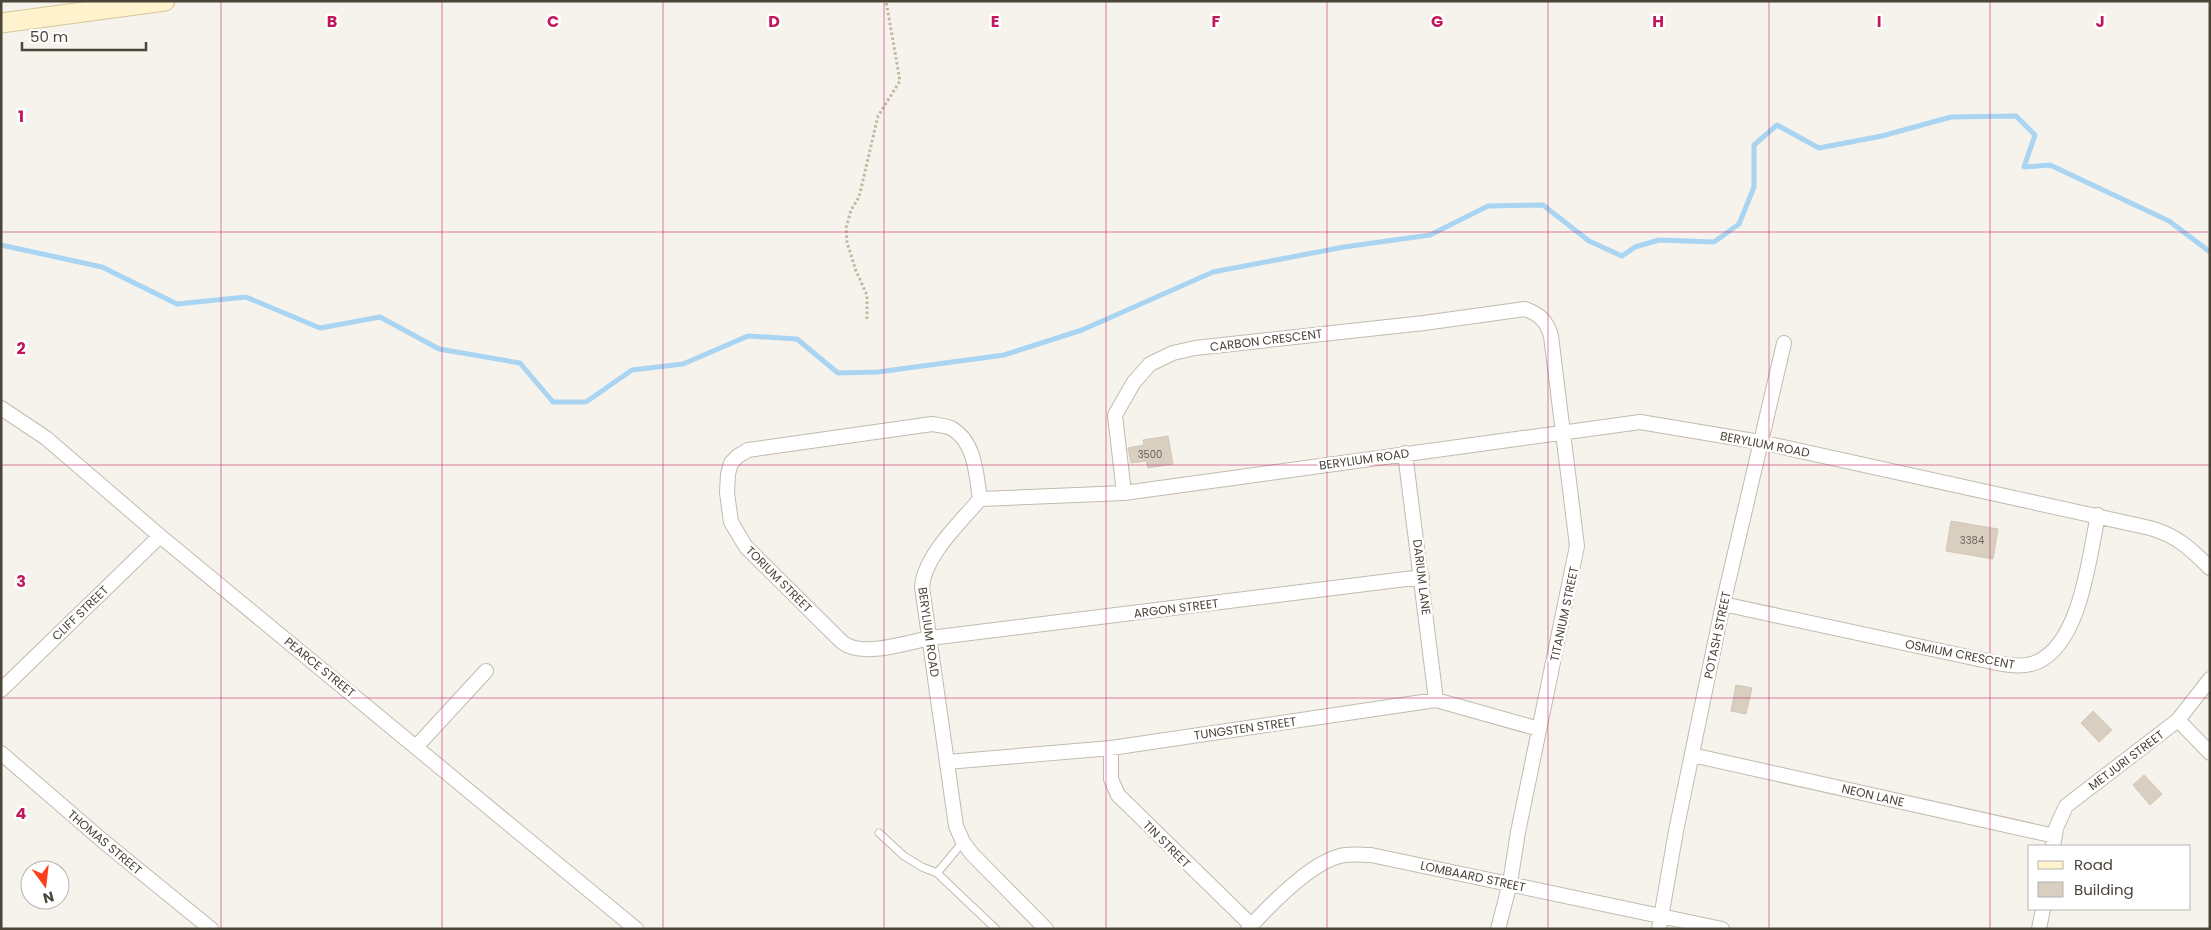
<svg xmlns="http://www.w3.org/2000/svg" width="2211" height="930" font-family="Poppins,sans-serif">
<rect width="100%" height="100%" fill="#f6f3ec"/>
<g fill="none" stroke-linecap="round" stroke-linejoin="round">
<path stroke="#a9d4f2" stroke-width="5" d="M1,245L102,267L177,304L246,297L320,328L380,317L439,349L520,363L553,402H586L632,370L683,364L748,336L797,339L838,373L878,372L1004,355L1082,330L1213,272L1344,247L1430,235L1488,206L1543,205L1589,241L1622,256L1635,247L1659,240L1714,242L1739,224L1754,187V145L1777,125L1819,148L1882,136L1951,117L2016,116L2035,135L2024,167L2050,165L2169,221L2210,252"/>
</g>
<path fill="#d8cfc1" stroke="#d3c7b4" d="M1168,436L1173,464L1148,468L1146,461L1131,463L1128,448L1144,445L1143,440Z
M1951,521L1998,529L1993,559L1946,551Z
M1736,685L1752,688L1746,714L1731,711Z
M2093,711L2112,730L2099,742L2081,723Z
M2144,775L2162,794L2150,805L2133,785Z"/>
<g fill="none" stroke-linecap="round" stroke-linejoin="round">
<defs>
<path id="lane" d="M879,833L904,856L922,867L937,873L996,929
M937,873L963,842"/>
<path id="street" d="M1,408L46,438L160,536L636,929
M1405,453L1436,700
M1124,493L1115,415L1134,382L1150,364L1173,353L1195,348L1424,323L1525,309C1539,314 1547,321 1551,336L1577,546L1518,832L1510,883L1498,929
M980,499C976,475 976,442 951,428C946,426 938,425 932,424L748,450L738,456L731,463L728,474L727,493L731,522L746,547L842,642C861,658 906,643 930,638L1422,577
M1723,604L1992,662C2007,665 2023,668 2037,662C2081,643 2089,557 2098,515
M1,690L160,536
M2178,720L2210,753
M416,747L486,671
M1111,748V779L1118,795L1251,925
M1,753L103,841L211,929
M1692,755L2055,836
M947,762L1111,748L1436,700L1539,729
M2053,846L2056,828L2066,806L2178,720L2210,679
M1046,929L972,854L963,842L956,826L922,587C924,556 960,523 980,499L1124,493L1640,422L1760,442L2150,528C2176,535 2191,549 2210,568
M1248,929C1269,906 1310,863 1340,856C1350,853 1361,855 1371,855L1722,929
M1659,929L1676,831L1723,604L1784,343
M2039,929L2043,909"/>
<path id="secondary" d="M1,23L165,1"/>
</defs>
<use href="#lane" stroke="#c2bbae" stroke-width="9"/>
<use href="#street" stroke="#c2bbae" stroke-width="16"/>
<use href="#secondary" stroke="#d6c79b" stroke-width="21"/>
<path stroke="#c4b79f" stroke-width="3" stroke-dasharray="2.5 2.5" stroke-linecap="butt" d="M867,319V295L856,271L847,242L846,228L851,210L859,197L878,116L900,81L886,1"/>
<use href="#lane" stroke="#fff" stroke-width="7"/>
<use href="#street" stroke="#fff" stroke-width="14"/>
<use href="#secondary" stroke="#fff3cd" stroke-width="19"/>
</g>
<path fill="none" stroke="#c2185b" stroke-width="1" stroke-opacity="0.55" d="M221,1V929M442,1V929M663,1V929M884,1V929M1106,1V929M1327,1V929M1548,1V929M1769,1V929M1990,1V929M1,232H2210M1,465H2210M1,698H2210"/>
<g text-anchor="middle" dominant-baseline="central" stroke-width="5" stroke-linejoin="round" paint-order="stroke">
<g font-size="10" fill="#6e675b">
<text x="1150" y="454">3500</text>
<text x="1972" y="540">3384</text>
</g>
<g font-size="12" fill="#4b4439" stroke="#fff">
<text transform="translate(1266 340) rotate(-7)">CARBON CRESCENT</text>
<text transform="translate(1765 444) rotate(11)">BERYLIUM ROAD</text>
<text transform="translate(1364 459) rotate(-8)">BERYLIUM ROAD</text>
<text transform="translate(1422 577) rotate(83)">DARIUM LANE</text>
<text transform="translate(779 579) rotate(45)">TORIUM STREET</text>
<text transform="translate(1176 608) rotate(-7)">ARGON STREET</text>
<text transform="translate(80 613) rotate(-44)">CLIFF STREET</text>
<text transform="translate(1564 614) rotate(-78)">TITANIUM STREET</text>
<text transform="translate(929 632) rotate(82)">BERYLIUM ROAD</text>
<text transform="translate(1717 635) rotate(-78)">POTASH STREET</text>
<text transform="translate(1960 654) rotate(11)">OSMIUM CRESCENT</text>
<text transform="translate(320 667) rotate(39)">PEARCE STREET</text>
<text transform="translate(1245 728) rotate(-8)">TUNGSTEN STREET</text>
<text transform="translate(2126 760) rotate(-37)">METJURI STREET</text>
<text transform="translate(1873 795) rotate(13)">NEON LANE</text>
<text transform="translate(105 842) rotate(40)">THOMAS STREET</text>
<text transform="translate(1167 844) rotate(45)">TIN STREET</text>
<text transform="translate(1473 876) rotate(12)">LOMBAARD STREET</text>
</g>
</g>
<g font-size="16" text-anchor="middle" font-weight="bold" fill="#c2185b" stroke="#fff" stroke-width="5" stroke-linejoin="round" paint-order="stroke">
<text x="332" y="27">B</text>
<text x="553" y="27">C</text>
<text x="774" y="27">D</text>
<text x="995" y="27">E</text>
<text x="1216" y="27">F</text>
<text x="1437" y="27">G</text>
<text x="1658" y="27">H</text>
<text x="1879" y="27">I</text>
<text x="2100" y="27">J</text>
<text x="21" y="122">1</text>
<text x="21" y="354">2</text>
<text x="21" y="587">3</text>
<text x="21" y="819">4</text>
</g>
<rect width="2211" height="930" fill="none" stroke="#4b4439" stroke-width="5"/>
<rect x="2028" y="845" width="162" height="65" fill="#ffffff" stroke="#b7b4b0"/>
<rect x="2038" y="861" width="25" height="8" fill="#fff3cd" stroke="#b7b4b0"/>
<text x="2074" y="870" font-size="15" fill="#4b4439">Road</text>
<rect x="2038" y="882" width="25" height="15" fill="#d8cfc1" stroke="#b7b4b0"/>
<text x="2074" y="895" font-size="15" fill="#4b4439">Building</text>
<g transform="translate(45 885) rotate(165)"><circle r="24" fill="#ffffff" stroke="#b7b4b0"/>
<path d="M0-4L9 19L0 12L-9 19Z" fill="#fc3f1d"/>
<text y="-8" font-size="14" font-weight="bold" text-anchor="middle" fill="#4b4439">N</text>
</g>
<path d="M22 42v8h124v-8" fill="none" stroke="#4b4439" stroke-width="2.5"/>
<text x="30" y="42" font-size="15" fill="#4b4439" stroke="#ffffff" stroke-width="4" paint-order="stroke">50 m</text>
</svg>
